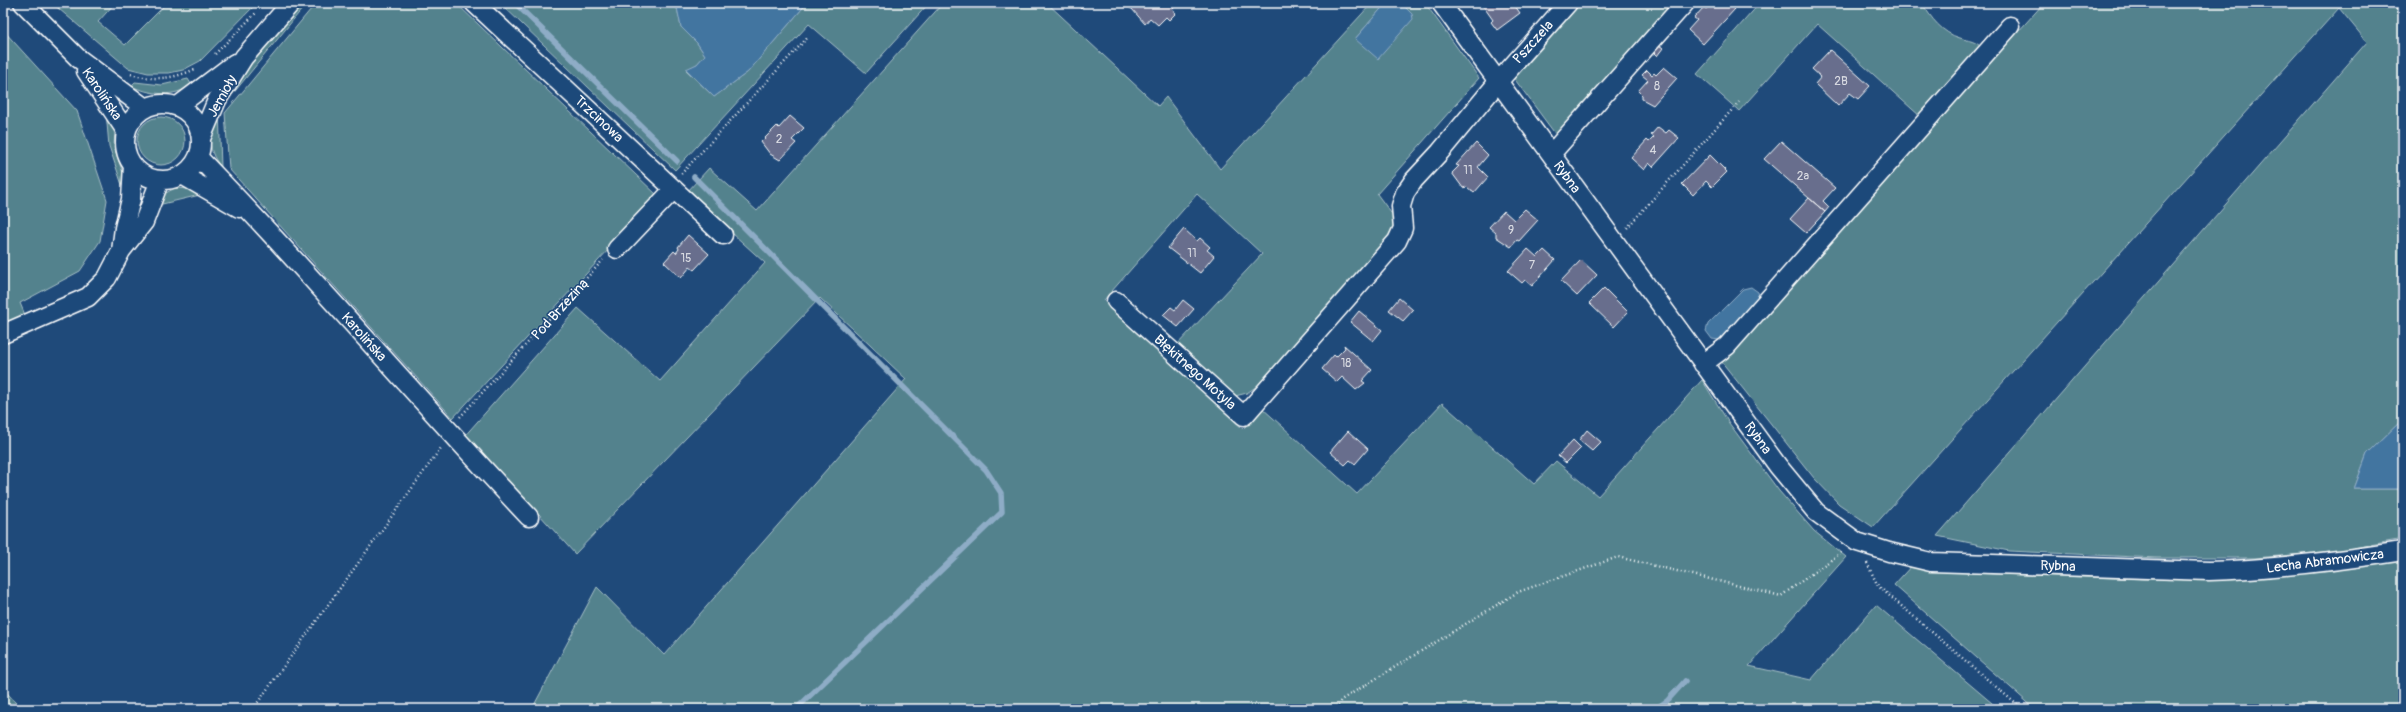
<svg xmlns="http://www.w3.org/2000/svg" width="2406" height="712" font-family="Pangolin,sans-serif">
<rect width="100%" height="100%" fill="#1f4a7a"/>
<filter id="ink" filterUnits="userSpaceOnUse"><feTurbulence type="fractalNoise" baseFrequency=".025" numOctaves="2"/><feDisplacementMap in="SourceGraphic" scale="8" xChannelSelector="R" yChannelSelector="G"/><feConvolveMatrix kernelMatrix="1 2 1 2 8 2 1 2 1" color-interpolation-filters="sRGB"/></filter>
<g filter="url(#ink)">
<path fill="#52828d" stroke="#a8c0c6" d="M52,3H115L98,22L125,45L167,3H257L200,61L183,70L169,73H148L128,68Z
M300,3H307L227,101L224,98Z
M316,3H456L658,196L453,418L229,169L225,113Z
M500,3H676L681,27L697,43L705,55L697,64L686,70L714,97L748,72L807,3H929L866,73L809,24L675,170Z
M943,3H1047L1158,106L1166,97L1220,169L1372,3H1386L1355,39L1412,14L1401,3H1425L1479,78L1377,194L1397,221L1396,233L1257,386L1247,393L1231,397L1176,346L1262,254L1197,194L1104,300L1243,429L1262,408L1357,494L1442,403L1534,484L1556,461L1598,496L1702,380L1729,423L1779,491L1814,531L1846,557L1749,666L1811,680L1876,605L1999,709H532L597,587L664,655L906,379L820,298L575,554L539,514L462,439L578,308L660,381L765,263L687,192L709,168L757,211Z
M1579,3H1679L1559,139L1513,77Z
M1760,3H1922C1931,18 1942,33 1960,38C1969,41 1976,41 1982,48L1921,117L1817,24L1739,111L1697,74Z
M2044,3H2395L2403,20V419L2367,454L2354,489H2403V539L2331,552L2254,558H2158L2009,551L1937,536L2367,42L2339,8L1873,527L1839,504L1814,478L1721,361Z
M3,30L77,111L107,200L100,241L80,271L20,303L25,315L3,325Z
M188,79L191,84C176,99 149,94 131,86L135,82L162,85Z
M219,109L221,167C205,148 209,130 219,109Z
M106,112L115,128L114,147L125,179L124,191L109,146Z
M137 141a24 24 0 1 1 48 0a24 24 0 1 1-48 0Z
M175,188L190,189L200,195L158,205L162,195Z
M2403,559V709H2035L1894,585L1913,564L1967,573L2144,579L2235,578L2332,571Z
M3,688L21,709H3Z"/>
<path fill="#4375a0" stroke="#8eacc6" d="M676,3H807L748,72L714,97L686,69L697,64L705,55L697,43L681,27Z
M1386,3H1401L1412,14L1413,19L1378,59L1355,39Z
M1751,287L1758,292L1759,297L1719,340L1712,339L1706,331L1708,324L1743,289Z
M2403,419V489H2354L2367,454Z"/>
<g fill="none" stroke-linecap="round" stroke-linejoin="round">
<path stroke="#8eacc6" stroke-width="5.5" d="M515,3L677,161
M694,177L986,470L1001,493L1002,512L796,709
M1655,709L1667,701L1685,681"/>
</g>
<path fill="#676e8d" stroke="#fff" d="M1075,3H1087L1081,9Z
M1125,3H1178L1172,10L1176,13L1169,20L1166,17L1158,25L1150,18L1145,24L1132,9L1126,6Z
M1481,3H1513L1520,13L1497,30L1491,22L1493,20Z
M1712,3H1728L1735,9L1703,44L1688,30L1697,20L1694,18L1704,7L1706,9Z
M1659,45L1663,48L1657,56L1653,52Z
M1830,50L1870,86L1858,99L1850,93L1838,106L1815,84L1821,77L1812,69Z
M1664,67L1677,78L1653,105L1642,99V95L1638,91L1648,80L1642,75L1647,70L1652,75L1654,73L1656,75Z
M790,116L804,128L792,140L796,143L780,160L770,154L761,142L777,126L779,128Z
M1658,127L1666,133L1669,130L1679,138L1653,167L1649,163L1644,170L1631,158L1647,140L1649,142L1654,137L1651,135Z
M1781,141L1835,188L1823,201L1829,207L1825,212L1764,159Z
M1476,143L1488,155L1478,167L1488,177L1474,193L1467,187L1463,188L1452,173L1459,166L1456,165Z
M1710,155L1727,172L1712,187L1706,181L1693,195L1682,184Z
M1809,198L1825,212L1806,233L1790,219Z
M1525,209L1538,220L1519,241L1517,240L1511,247L1496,237V233L1489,227L1504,211L1514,220Z
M1184,229L1197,241L1200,238L1210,247L1207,250L1214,256L1200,273L1168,248Z
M688,235L709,254L694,270L690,267L681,278L664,262L674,251L676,253L679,249L678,247Z
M1528,249L1537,257L1544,250L1555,260L1532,286L1525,280L1522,283L1508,271Z
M1581,260L1597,275L1577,296L1561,281Z
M1604,288L1628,312L1614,327L1589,303Z
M1399,298L1413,310L1403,321L1389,310Z
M1183,300L1194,309L1178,327L1163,315L1171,307L1175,310Z
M1359,311L1382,330L1373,341L1350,322Z
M1344,345L1372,370L1362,381L1365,383L1356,390L1342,377L1337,382L1322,369L1334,355L1336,357L1345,348Z
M1587,430L1601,442L1592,451L1579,440Z
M1348,431L1368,449L1355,464L1350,460L1345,465L1330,452Z
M1573,440L1581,448L1566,463L1558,456Z"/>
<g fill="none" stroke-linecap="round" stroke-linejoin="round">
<defs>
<path id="minor" d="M23,3L78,58L145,108
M474,3L723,235
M1441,3L1778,466L1816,512L1857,542L1889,552L1931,562L2209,571C2274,569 2338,561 2403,551
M86,71L126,131
M125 142a38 38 0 1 1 76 0a38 38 0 1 1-76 0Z
M178,106L235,63
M202,136L217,100L244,57L291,3
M1551,154L1685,3
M198,157C312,274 417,399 529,517
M182,175L239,208
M617,249L674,189
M121,251L124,228L131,199L133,165
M1116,301L1244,416L1397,241L1403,228L1401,206L1405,193L1414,180L1440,152L1498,82L1568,3
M3,334L88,297L107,278L121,251L144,222L160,180
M1703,364L1727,346L2010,26"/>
</defs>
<use href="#minor" stroke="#fff" stroke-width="21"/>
<path stroke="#fff" stroke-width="2.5" stroke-dasharray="1 3" stroke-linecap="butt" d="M215,54L257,12
M131,74C153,81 174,79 195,69
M681,174L808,37
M1627,228L1739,102
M460,417L603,260
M1867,563L1878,586L2022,709
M253,709L441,448
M1336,709L1341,700L1518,592L1618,557L1781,596L1842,552"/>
<use href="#minor" stroke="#1f4a7a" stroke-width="18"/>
</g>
</g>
<g text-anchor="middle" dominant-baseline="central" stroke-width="3" stroke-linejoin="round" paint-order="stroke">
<g font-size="12" fill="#d9dbe2">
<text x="1841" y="81">2B</text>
<text x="1657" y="86">8</text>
<text x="779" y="139">2</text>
<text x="1653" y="150">4</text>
<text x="1468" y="170">11</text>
<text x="1803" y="176">2a</text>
<text x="1511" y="230">9</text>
<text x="1192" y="253">11</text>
<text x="686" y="258">15</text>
<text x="1532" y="265">7</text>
<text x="1346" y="363">18</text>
</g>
<g font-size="14" fill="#fff" stroke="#1f4a7a">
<text transform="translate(1533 42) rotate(-48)">Pszczela</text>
<text transform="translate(102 94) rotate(56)">Karolińska</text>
<text transform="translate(222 96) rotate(-61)">Jemioły</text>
<text transform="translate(599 119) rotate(43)">Trzcinowa</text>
<text transform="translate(1567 177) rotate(54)">Rybna</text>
<text transform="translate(560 309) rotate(-48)">Pod Brzeziną</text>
<text transform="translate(364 337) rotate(48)">Karolińska</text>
<text transform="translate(1195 372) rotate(42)">Błękitnego Motyla</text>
<text transform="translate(1758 438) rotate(54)">Rybna</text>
<text transform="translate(2325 561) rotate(-7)">Lecha Abramowicza</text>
<text transform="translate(2058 566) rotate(2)">Rybna</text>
</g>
</g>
<rect width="2406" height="712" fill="none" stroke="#1f4a7a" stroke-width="16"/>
<rect x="8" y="8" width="2390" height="696" fill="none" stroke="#fff" stroke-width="1.5" filter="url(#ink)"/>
</svg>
